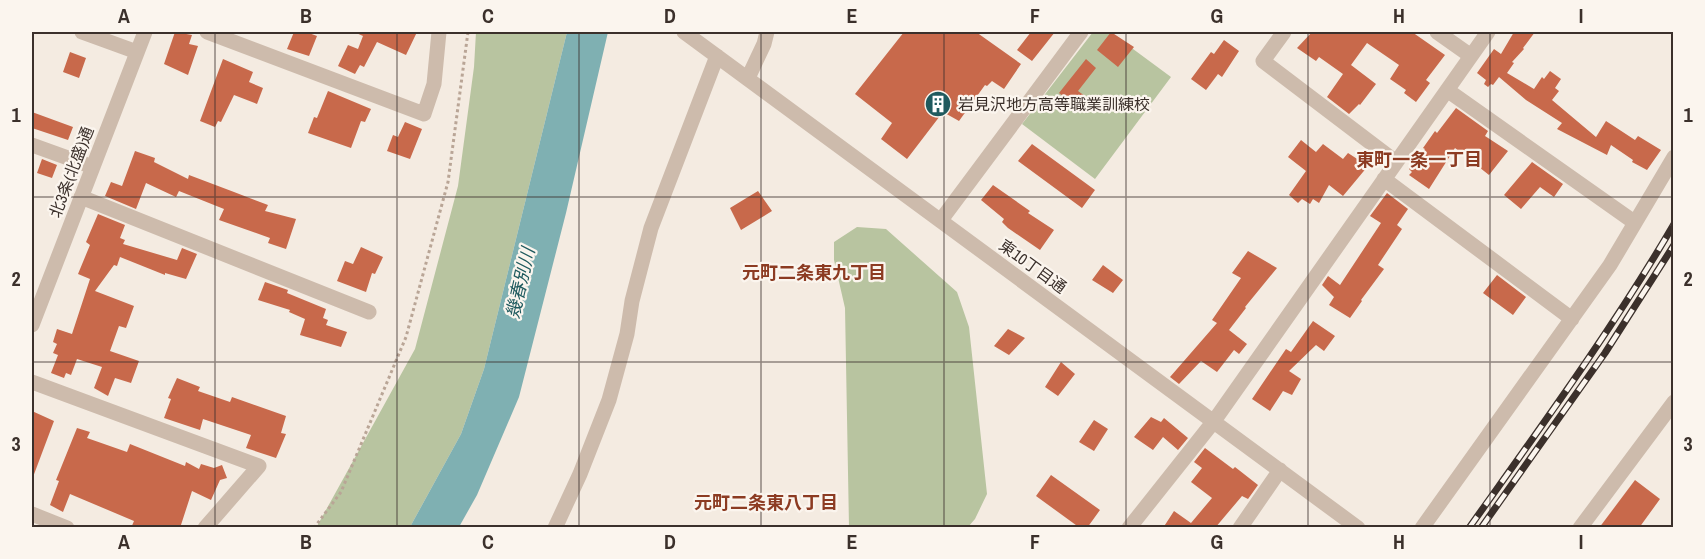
<svg xmlns="http://www.w3.org/2000/svg" width="1705" height="559" font-family="'Archivo Narrow','Noto Sans JP',sans-serif">
<rect width="100%" height="100%" fill="#f4ebe1"/>
<path fill="#b8c4a0" d="M476,32H567L484,369L461,434L410,527L316,528L415,349L458,186L474,67Z
M1093,32H1110L1171,77L1095,179L1022,124Z
M857,227L886,229L957,292L969,327L987,494L975,519L968,527H849L845,308L834,260V242Z"/>
<path fill="#7fb0b2" d="M567,32H608L566,213L519,397L477,495L459,527H410L461,434L484,369Z"/>
<path fill="#c8694b" d="M175,32L192,35L189,44L198,46L188,75L164,64Z
M294,32H306L317,36L309,56L287,49Z
M354,32H417L406,55L377,42L364,67L360,65L355,74L338,66L348,45L358,49L363,36Z
M904,32H976L1021,64L1004,89L992,81L987,86L985,85L959,121L943,112L907,159L881,139L892,123L855,94Z
M1031,32H1055L1032,61L1017,50Z
M1111,32L1134,47L1118,67L1097,50Z
M1312,32H1412L1445,55L1426,80L1430,83L1416,102L1404,93L1406,90L1390,79L1399,65L1367,43L1351,65L1376,84L1360,105L1359,104L1349,114L1327,97L1343,74L1319,57L1316,61L1297,48Z
M1514,32H1535L1523,48L1524,49L1512,62L1514,63L1507,73L1534,89L1542,77L1544,79L1550,71L1561,79L1555,88L1559,91L1552,100L1596,137L1606,121L1635,140L1638,136L1661,150L1647,170L1632,162L1633,160L1611,145L1607,155L1557,129L1562,123L1526,100L1499,77L1493,85L1491,84L1488,87L1484,84L1486,80L1477,73L1494,49L1501,54Z
M1224,40L1239,51L1222,77L1218,74L1206,90L1191,79L1211,52L1214,54Z
M70,52L86,58L79,78L63,72Z
M223,59L253,72L249,82L263,88L257,104L234,95L221,122L218,121L215,127L200,121Z
M1086,59L1096,68L1078,91L1092,101L1084,113L1059,93Z
M328,91L371,109L365,122L361,121L351,148L308,133L314,117L317,118Z
M1456,108L1488,131L1485,136L1508,151L1489,175L1455,148L1429,189L1409,175L1412,172L1409,169L1425,149L1423,148L1435,131L1437,133Z
M32,112L73,127L68,140L32,128Z
M405,122L422,129L410,159L387,151L393,135L398,137Z
M1301,140L1316,152L1323,144L1343,159L1348,153L1368,166L1343,196L1329,185L1319,203L1313,199L1310,204L1302,199L1298,203L1289,195L1306,171L1288,157Z
M1032,144L1095,190L1082,208L1018,161Z
M135,151L155,158L154,162L188,179L189,175L234,192L268,205L265,211L296,219L286,249L268,243L270,238L219,220L224,209L179,191L176,197L146,183L136,209L105,196L111,182L122,186Z
M42,159L57,165L52,178L37,173Z
M1532,162L1563,184L1554,197L1540,187L1521,209L1504,195Z
M993,185L1030,211L1028,213L1054,230L1040,250L1008,228L1002,222L1004,219L981,200Z
M758,191L772,211L741,230L730,208Z
M1387,193L1408,209L1397,225L1402,229L1378,265L1384,269L1361,300L1362,301L1350,318L1329,305L1334,297L1322,285L1328,276L1340,285L1381,223L1370,216Z
M98,214L125,225L120,238L125,240L123,244L177,260L182,248L197,254L186,279L165,273V275L120,257L117,266L114,265L95,291L134,306L126,328L119,326L110,351L139,361L131,383L115,378L108,396L94,388L102,367L77,359L71,375L66,373L64,378L51,373L58,355L53,353L57,344L53,342L57,329L72,334L90,279L78,274L90,245L86,242Z
M361,247L383,257L375,274L372,273L366,292L337,281L345,261L353,264Z
M1248,251L1277,268L1245,307L1246,308L1229,330L1247,344L1239,354L1234,350L1217,372L1201,361L1179,384L1170,377L1217,323L1212,320L1241,278L1232,273Z
M1103,265L1123,280L1113,293L1092,280Z
M1497,275L1526,297L1513,315L1483,293Z
M265,282L288,290L287,293L326,309L323,318L328,320L326,325L347,332L341,347L300,335L305,319L289,312L290,310L258,300Z
M1313,321L1335,336L1324,351L1316,345L1289,371L1301,379L1292,395L1283,391L1270,411L1252,399L1286,349L1291,352Z
M1008,329L1025,338L1009,355L994,346Z
M1061,362L1075,374L1058,396L1045,387Z
M177,378L200,387L198,391L230,402L232,397L286,416L281,433L286,434L276,458L246,448L251,435L203,419L200,430L164,418L171,399L168,398Z
M32,411L54,421L33,477H32Z
M1151,417L1161,422L1164,418L1188,438L1178,450L1163,437L1153,450L1134,437Z
M1094,420L1108,429L1094,451L1079,442Z
M77,428L90,432L87,438L127,452L130,444L185,466L186,462L199,469L201,464L214,468L222,465L227,478L220,480L211,500L192,491L180,528H131L134,521L70,494L63,512L50,505L59,481L56,480Z
M1205,448L1233,469L1235,467L1258,485L1248,499L1242,496L1215,528H1163L1174,511L1191,523L1212,498L1191,482L1202,468L1194,462Z
M1051,475L1100,510L1087,528H1080L1036,496Z
M1635,480L1660,499L1639,528H1599Z"/>
<g fill="none" stroke-linecap="round" stroke-linejoin="round">
<path stroke="#b9a596" stroke-width="3" stroke-dasharray="3 3" stroke-linecap="butt" d="M314,528L341,492L406,337L448,182L468,32"/>
<path stroke="#cdbbac" stroke-width="15" d="M82,32L137,52
M207,32L424,114L434,84L439,32
M684,32L1358,528
M1284,32L1263,61L1396,162
M1437,32L1471,56
M748,78L764,44L767,32
M1447,90L1634,222
M32,145L93,167
M1384,179L1572,319
M81,197L369,312
M941,220L1081,32
M32,325L145,32
M32,382L259,466L205,528
M32,514L67,528
M555,528L580,474L609,400L627,334L632,301L651,228L717,56
M1129,528L1214,421L1488,32
M1240,528L1280,470
M1422,528L1610,265L1674,157
M1580,528L1674,402"/>
<defs>
<path id="rail" d="M1469,528C1540,428 1612,330 1674,224
M1481,528L1605,353L1674,245"/>
</defs>
<use href="#rail" stroke="#3b302b" stroke-width="7"/>
<use href="#rail" stroke="#fbf5ee" stroke-width="4.5" stroke-dasharray="14" stroke-linecap="butt"/>
</g>
<path fill="none" stroke="#3b302b" stroke-width="1.5" stroke-opacity="0.55" d="M215,32V528M397,32V528M579,32V528M761,32V528M944,32V528M1126,32V528M1308,32V528M1490,32V528M32,197H1674M32,362H1674"/>
<defs>
<symbol id="building-disc" viewBox="-11 -11 22 22"><circle r="9.5" fill="#1f5a5e" stroke="#fbf5ee"/><path d="M-4-6H4V6H1V3H-1V6H-4ZM-2.5-4.3h1.7v1.8h-1.7ZM.8-4.3h1.7v1.8H.8ZM-2.5-1h1.7V.8h-1.7ZM.8-1h1.7V.8H.8Z" fill="#fff"/></symbol>
</defs>
<g fill-rule="evenodd">
<use href="#building-disc" x="923" y="89" width="30" height="30"/>
</g>
<g text-anchor="middle" dominant-baseline="central" stroke-width="4.5" stroke-linejoin="round" paint-order="stroke">
<g font-size="16" fill="#3b302b" stroke="#fbf5ee" text-anchor="start">
<text x="958" y="104">岩見沢地方高等職業訓練校</text>
</g>
<g font-size="16" fill="#3b302b" stroke="#fbf5ee">
<text transform="translate(71 172) rotate(-69)">北3条(北盛)通</text>
<text transform="translate(1033 266) rotate(36)">東10丁目通</text>
</g>
<g font-size="18" font-weight="bold" fill="#8c3b22" stroke="#fbf5ee">
<text x="1419" y="159">東町一条一丁目</text>
<text x="814" y="272">元町二条東九丁目</text>
<text x="766" y="502">元町二条東八丁目</text>
</g>
<g font-size="18" font-style="italic" fill="#1f5a5e" stroke="#fbf5ee">
<text transform="translate(520 283) rotate(-77)">幾春別川</text>
</g>
</g>
<rect width="1705" height="559" fill="none" stroke="#fbf5ee" stroke-width="66"/>
<rect x="33" y="33" width="1639" height="493" fill="none" stroke="#3b302b" stroke-width="2"/>
<g font-size="20" text-anchor="middle" font-weight="bold" fill="#3b302b">
<text x="124" y="23">A</text>
<text x="306" y="23">B</text>
<text x="488" y="23">C</text>
<text x="670" y="23">D</text>
<text x="852" y="23">E</text>
<text x="1035" y="23">F</text>
<text x="1217" y="23">G</text>
<text x="1399" y="23">H</text>
<text x="1581" y="23">I</text>
<text x="16" y="122">1</text>
<text x="1688" y="122">1</text>
<text x="16" y="286">2</text>
<text x="1688" y="286">2</text>
<text x="16" y="451">3</text>
<text x="1688" y="451">3</text>
<text x="124" y="549">A</text>
<text x="306" y="549">B</text>
<text x="488" y="549">C</text>
<text x="670" y="549">D</text>
<text x="852" y="549">E</text>
<text x="1035" y="549">F</text>
<text x="1217" y="549">G</text>
<text x="1399" y="549">H</text>
<text x="1581" y="549">I</text>
</g>
</svg>
